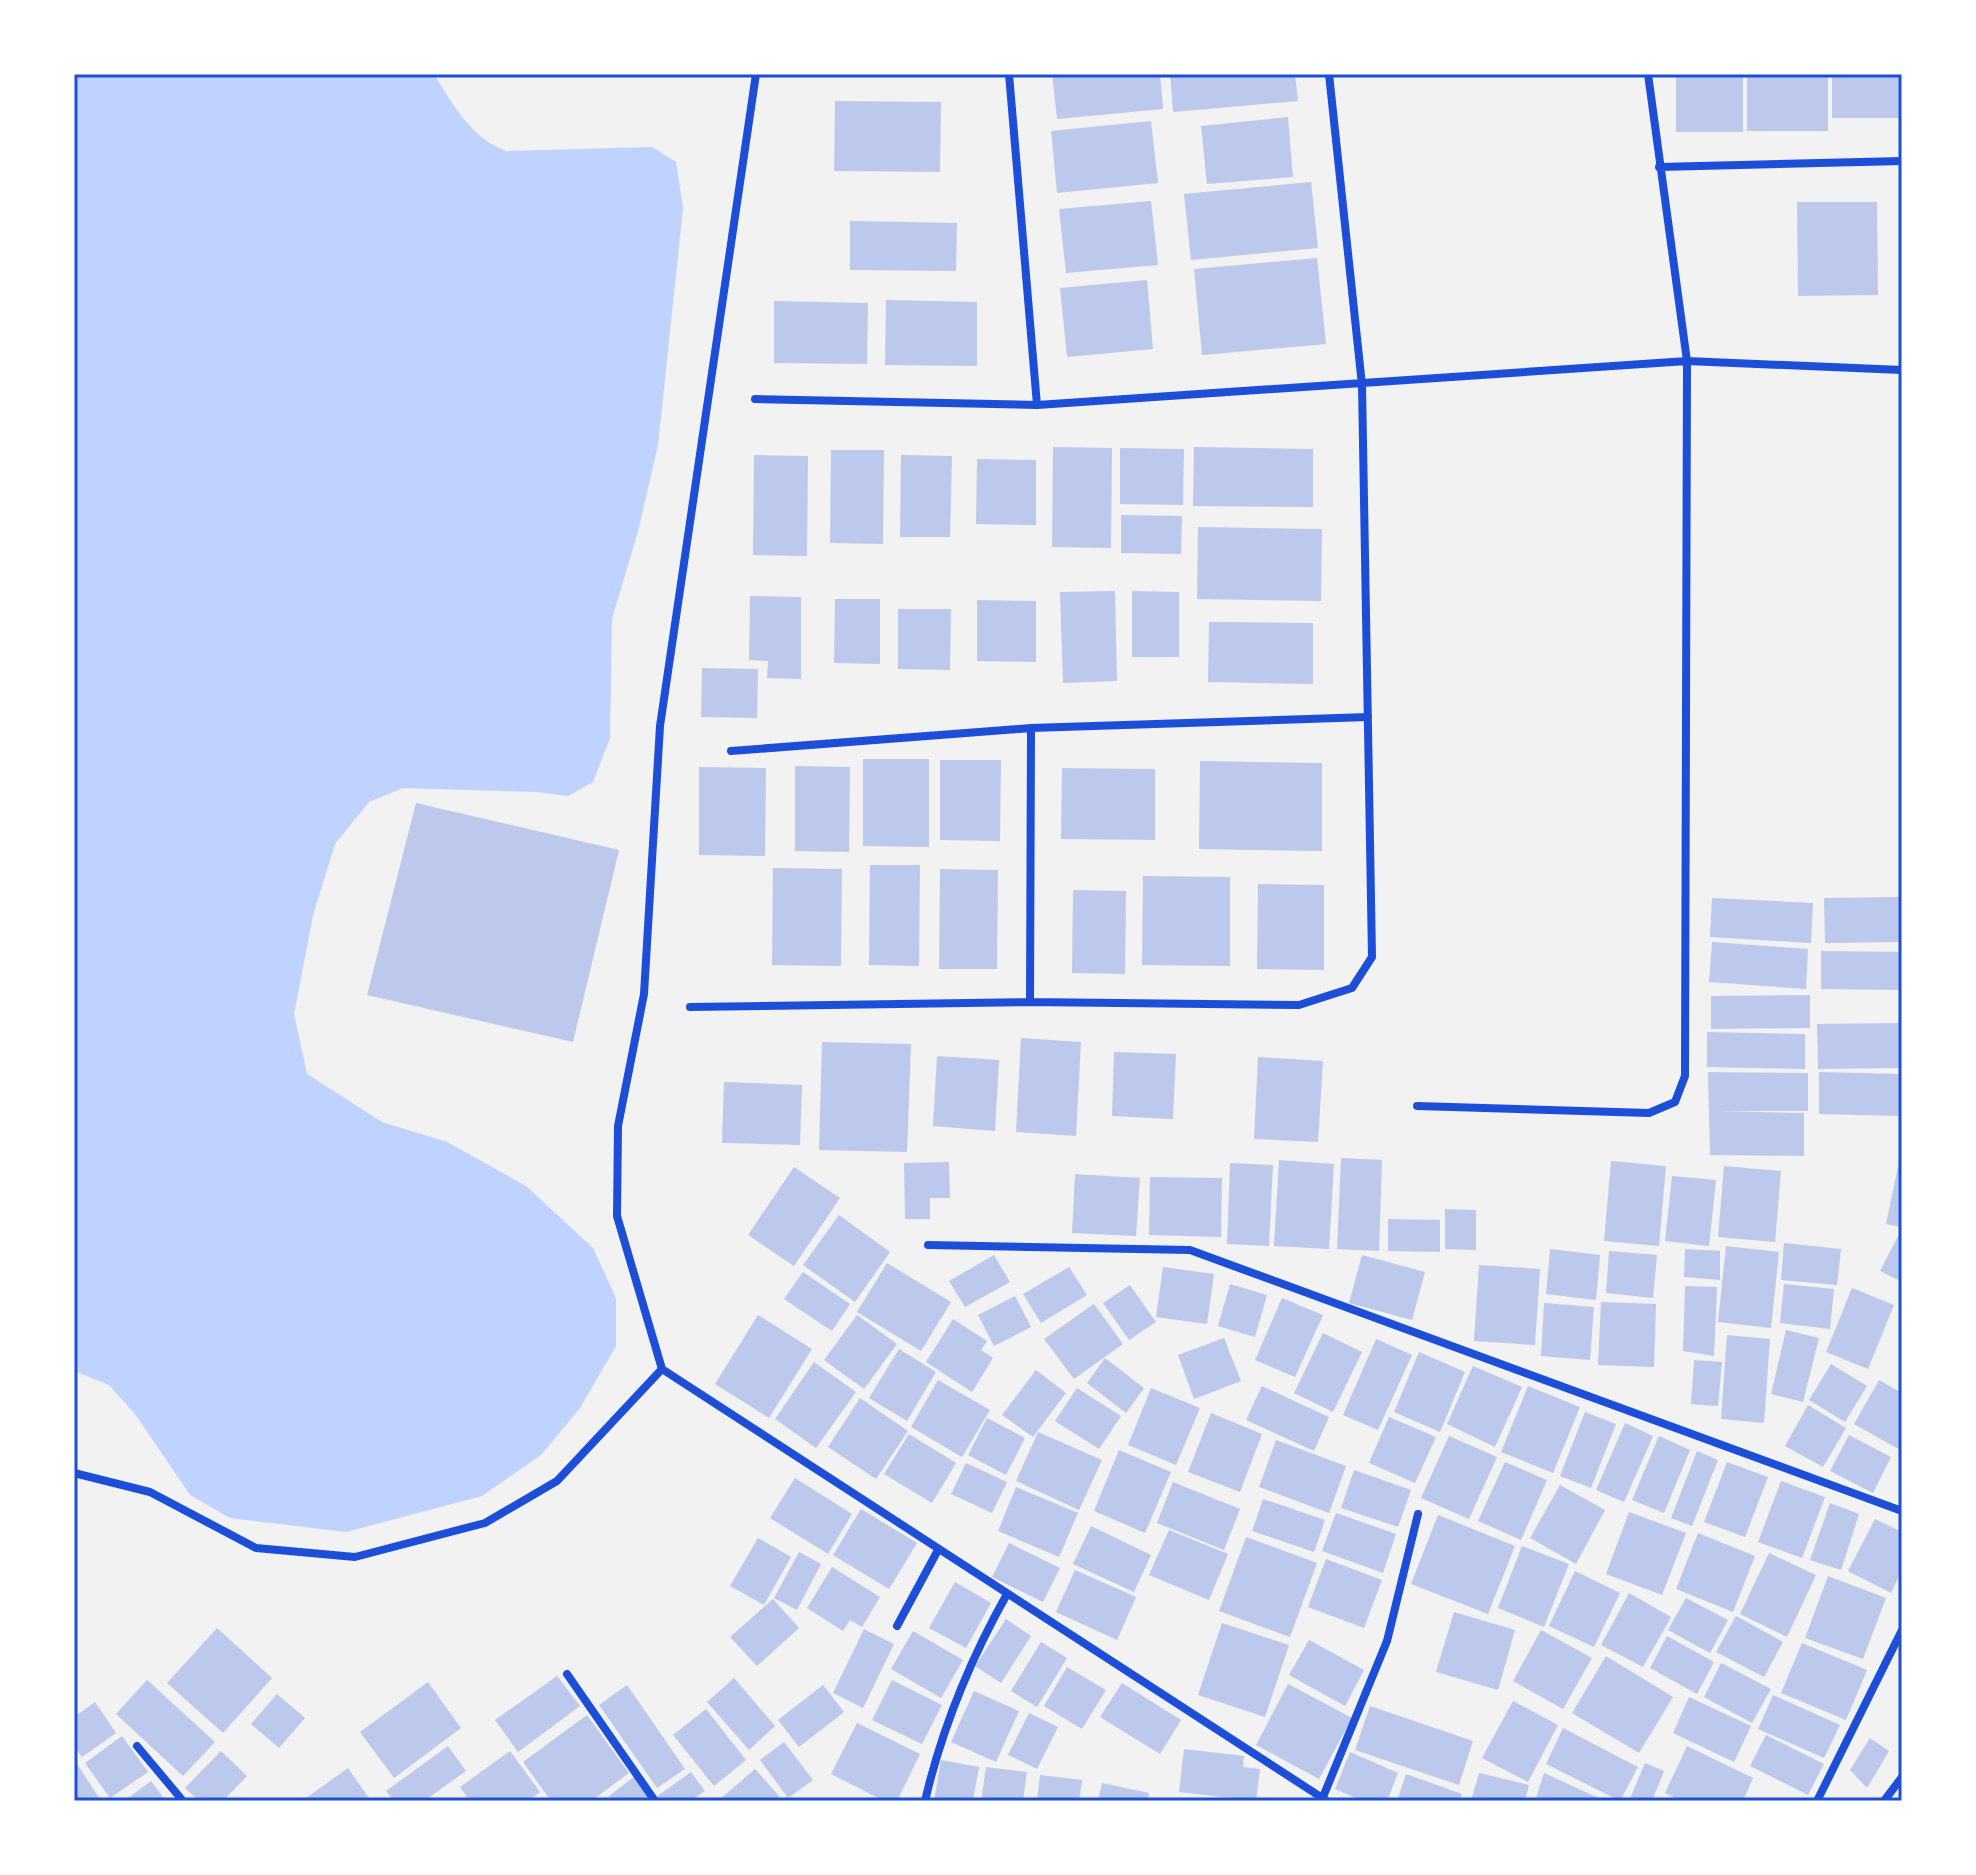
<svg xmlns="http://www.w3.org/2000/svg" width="1976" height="1875" font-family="Overpass,sans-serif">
<rect width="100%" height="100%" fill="#f2f2f2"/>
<path fill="#bfd3fe" d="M74,74H434C453,105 471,138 506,151L652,147L676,162L683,208L658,445L638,531L612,619L610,738L593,782L568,796L537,792L403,788L369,802L335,844L313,915L294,1014L307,1074L382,1122L447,1142L526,1186L593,1248L616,1298V1346L580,1408L541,1455L482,1496L346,1532L230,1518L190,1495L135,1414L109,1385L74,1371Z"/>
<path fill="#bdc9ec" d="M1052,74H1160L1163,109L1057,119Z
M1170,74H1295L1298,101L1173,112Z
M1676,74H1743V132H1676Z
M1747,74H1828V131H1747Z
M1832,74H1902V118H1832Z
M835,101L941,102L940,172L834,171Z
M1288,117L1293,177L1207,184L1201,126Z
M1151,121L1158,183L1057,193L1051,131Z
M1311,182L1318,248L1191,260L1184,194Z
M1151,201L1158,265L1066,273L1059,209Z
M1797,202H1877L1878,295L1798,296Z
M850,221L957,223L956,271L850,270Z
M1317,258L1326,344L1202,355L1194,269Z
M1147,280L1153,349L1067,357L1060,288Z
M886,300L977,302V366L885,365Z
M774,301L868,303L867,364L774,363Z
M1053,447L1112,448L1111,548L1052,547Z
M1194,447L1313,449V507L1193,506Z
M1120,448L1184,449L1183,505L1120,504Z
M831,450H884L883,544L830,543Z
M754,455L808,456L807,556L753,555Z
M901,455L952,456L950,537H900Z
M977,459L1036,460V525L976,524Z
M1121,515L1182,516L1181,554L1121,553Z
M1198,527L1322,529L1321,601L1197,599Z
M1115,591L1117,681L1063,683L1060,592Z
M1132,591L1179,592V657H1132Z
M750,596L801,597V679L767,678L768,661L749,660Z
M835,599H880V664L834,663Z
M977,600L1036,601V662L977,661Z
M898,609H951L950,670L898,669Z
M1209,622L1313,623V684L1208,682Z
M702,668L758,669L757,718L701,717Z
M863,759H929V847L863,846Z
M940,760H1001L1000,841L940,840Z
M1200,761L1322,763V851L1199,849Z
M795,766L850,767L849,852L795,851Z
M699,767L766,768L765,856L699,855Z
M1062,768L1155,769V840L1061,839Z
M416,803L619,850L573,1042L367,995Z
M870,865H920L919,966L869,965Z
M773,868L842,869L841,966L772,965Z
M940,869L998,870L997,969H939Z
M1143,876L1230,877V966L1142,965Z
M1258,884L1324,885V970L1257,969Z
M1073,890L1126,891L1125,974L1072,973Z
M1902,897V942L1825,943L1824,898Z
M1712,898L1813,903L1811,943L1710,937Z
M1712,942L1808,949L1806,989L1709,982Z
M1821,951L1902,952V990L1821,989Z
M1810,995V1028L1711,1029V996Z
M1902,1023V1068L1818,1069L1817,1024Z
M1707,1032L1805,1034V1069L1707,1067Z
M1021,1038L1081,1042L1076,1136L1016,1132Z
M822,1042L911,1044L907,1152L819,1150Z
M1114,1052L1176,1054L1173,1119L1112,1116Z
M937,1056L999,1060L995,1131L933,1126Z
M1258,1057L1323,1061L1318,1142L1254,1139Z
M1708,1072L1808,1073V1111H1719L1804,1113V1156L1710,1155Z
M1819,1072L1902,1074V1116L1819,1114Z
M724,1082L802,1085L800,1145L722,1143Z
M1901,1152H1902V1227L1886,1224Z
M1341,1158L1382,1160L1379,1251L1337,1249Z
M1279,1160L1334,1164L1329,1249L1274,1246Z
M1611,1161L1666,1166L1659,1246L1604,1241Z
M949,1162L950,1198H930V1219H905L904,1163Z
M1230,1163L1273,1165L1269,1246L1227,1244Z
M1724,1166L1781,1171L1775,1242L1718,1237Z
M794,1167L840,1198L794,1266L748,1235Z
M1075,1174L1140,1178L1136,1236L1072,1233Z
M1672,1176L1716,1180L1709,1246L1665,1241Z
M1150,1177L1222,1178L1221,1237L1149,1235Z
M1445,1209L1476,1210V1250L1445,1249Z
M839,1215L890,1252L855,1302L803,1265Z
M1388,1219L1440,1220V1252L1388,1251Z
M1899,1234L1902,1236V1282L1880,1271Z
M1784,1243L1841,1249L1837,1285L1781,1280Z
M1726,1246L1779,1252L1771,1328L1718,1322Z
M1550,1249L1600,1255L1596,1300L1546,1294Z
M1685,1249L1720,1251V1280L1684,1277Z
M1609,1251L1657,1255L1653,1298L1606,1293Z
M994,1255L1010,1282L965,1307L949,1281Z
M1362,1255L1425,1272L1412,1320L1349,1303Z
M887,1263L951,1302L921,1351L857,1312Z
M1479,1265L1540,1269L1535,1345L1474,1341Z
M1069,1267L1087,1295L1041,1323L1023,1294Z
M1163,1267L1214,1274L1207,1324L1156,1317Z
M803,1272L850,1304L832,1331L784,1299Z
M1230,1284L1267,1295L1255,1337L1218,1326Z
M1784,1284L1834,1289L1830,1329L1780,1323Z
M1130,1285L1156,1322L1129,1340L1103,1303Z
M1685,1286L1717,1287L1714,1356L1683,1351Z
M1852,1288L1894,1305L1868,1369L1826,1352Z
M1015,1296L1031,1327L994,1346L978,1315Z
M1282,1298L1323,1315L1295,1377L1255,1360Z
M1601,1302L1656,1304L1654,1367L1598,1365Z
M1544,1303L1594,1307L1590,1360L1541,1356Z
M1094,1304L1123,1344L1074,1379L1044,1339Z
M758,1315L812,1349L769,1418L715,1384Z
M857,1315L897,1344L864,1389L824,1360Z
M953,1319L987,1341L981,1350L993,1358L972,1392L926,1362Z
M1786,1330L1819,1338L1803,1402L1771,1394Z
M1323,1333L1362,1352L1333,1412L1294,1393Z
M1727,1335L1770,1339L1764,1423L1721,1419Z
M1224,1338L1241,1381L1194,1399L1178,1355Z
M1376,1339L1412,1355L1378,1430L1343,1415Z
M899,1349L936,1372L907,1421L869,1398Z
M1419,1352L1465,1372L1440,1432L1394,1412Z
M1105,1358L1144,1388L1126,1413L1087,1383Z
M1694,1360L1722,1362L1718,1406L1691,1404Z
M814,1362L856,1392L816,1448L775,1419Z
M1831,1364L1867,1386L1845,1422L1809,1400Z
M1473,1366L1522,1387L1495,1447L1447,1424Z
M1036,1370L1066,1393L1033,1437L1002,1415Z
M938,1380L990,1410L962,1457L911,1427Z
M1879,1380L1902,1393V1451L1854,1424Z
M1262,1386L1329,1417L1314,1451L1246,1420Z
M1528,1386L1580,1407L1553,1473L1501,1452Z
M1077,1388L1121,1416L1099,1449L1055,1421Z
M1151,1388L1200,1408L1176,1465L1128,1445Z
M860,1398L908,1431L876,1479L828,1447Z
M1808,1405L1846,1428L1823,1467L1785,1446Z
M1585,1412L1616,1424L1591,1488L1560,1476Z
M1211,1413L1262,1434L1240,1492L1188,1472Z
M1389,1417L1436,1437L1415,1483L1369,1463Z
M987,1418L1025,1438L1006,1475L968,1455Z
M1625,1423L1653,1436L1624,1502L1596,1490Z
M1038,1432L1102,1460L1079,1510L1016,1481Z
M909,1434L956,1463L932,1503L884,1474Z
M1849,1435L1891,1457L1873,1493L1830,1471Z
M1449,1436L1497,1457L1469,1519L1421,1498Z
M1659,1436L1690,1450L1664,1513L1632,1500Z
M1276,1440L1346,1466L1329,1513L1259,1487Z
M1119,1450L1171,1472L1145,1533L1094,1511Z
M1697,1451L1718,1460L1692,1526L1671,1518Z
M1505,1462L1547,1480L1521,1540L1478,1521Z
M1727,1462L1768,1477L1745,1537L1704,1522Z
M966,1463L1007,1482L992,1513L951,1494Z
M1354,1470L1411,1490L1398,1527L1341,1508Z
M795,1478L852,1514L828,1554L770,1518Z
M1781,1481L1825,1497L1802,1558L1758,1542Z
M1173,1482L1240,1509L1224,1550L1157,1523Z
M1560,1485L1605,1510L1576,1564L1530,1538Z
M1016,1487L1078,1513L1059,1557L998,1531Z
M1263,1499L1325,1520L1314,1552L1252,1531Z
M1830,1503L1859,1514L1841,1570L1810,1560Z
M861,1509L917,1543L889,1589L833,1555Z
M1629,1512L1686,1533L1662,1595L1606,1574Z
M1336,1513L1396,1534L1383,1573L1322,1551Z
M1438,1515L1515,1546L1488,1614L1411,1584Z
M1875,1519L1902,1532V1570L1891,1593L1848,1571Z
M1091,1526L1151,1555L1134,1592L1073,1564Z
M1169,1530L1228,1554L1209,1600L1149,1575Z
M1698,1533L1755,1556L1733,1612L1676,1589Z
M1246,1537L1317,1563L1290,1637L1219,1611Z
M758,1538L791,1557L764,1605L730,1586Z
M1009,1543L1060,1568L1043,1602L992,1577Z
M1522,1546L1569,1564L1544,1627L1498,1608Z
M799,1552L821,1564L797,1610L774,1598Z
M1769,1553L1816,1575L1787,1637L1740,1614Z
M1326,1559L1382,1580L1364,1628L1308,1607Z
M832,1567L880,1597L862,1627L850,1620L843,1631L807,1608Z
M1075,1570L1136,1597L1117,1640L1056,1612Z
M1575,1571L1620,1593L1594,1647L1549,1626Z
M1828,1576L1886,1598L1863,1659L1805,1638Z
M955,1582L991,1603L966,1648L929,1628Z
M1629,1593L1671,1617L1643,1667L1601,1645Z
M1686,1598L1728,1620L1710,1653L1668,1630Z
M773,1599L799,1628L757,1666L730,1637Z
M1454,1612L1515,1630L1498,1690L1436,1672Z
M1736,1616L1783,1642L1764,1677L1716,1652Z
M1006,1619L1031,1636L1001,1683L975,1666Z
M1222,1623L1289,1645L1265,1717L1198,1695Z
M217,1628L272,1678L223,1733L167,1683Z
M864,1629L894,1644L863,1708L833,1693Z
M1541,1630L1592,1658L1563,1709L1513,1681Z
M913,1631L963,1660L941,1698L891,1669Z
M1667,1636L1714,1662L1697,1694L1650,1668Z
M1309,1640L1364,1670L1345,1706L1289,1675Z
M1041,1642L1067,1658L1037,1707L1011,1691Z
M1802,1643L1867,1670L1846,1720L1781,1693Z
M1606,1656L1673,1697L1639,1753L1572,1713Z
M1721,1663L1771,1689L1752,1723L1704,1697Z
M1067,1667L1106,1690L1082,1729L1044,1706Z
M557,1676L580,1706L518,1752L495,1720Z
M734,1678L775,1726L749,1750L707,1702Z
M147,1680L215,1742L183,1776L116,1714Z
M892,1680L942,1705L922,1744L872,1720Z
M428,1682L461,1728L394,1778L360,1732Z
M1122,1683L1181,1720L1160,1754L1100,1717Z
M1288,1684L1352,1718L1319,1779L1256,1745Z
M627,1685L685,1769L657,1788L599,1705Z
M823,1685L844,1712L799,1747L778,1720Z
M974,1691L1019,1711L996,1762L951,1742Z
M277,1694L305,1718L279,1748L251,1724Z
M1773,1695L1840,1725L1824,1758L1758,1729Z
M1689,1697L1751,1726L1734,1762L1673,1733Z
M1513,1701L1558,1725L1528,1782L1482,1758Z
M95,1702L116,1733L82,1757L74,1746V1717Z
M1370,1706L1473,1741L1459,1785L1355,1750Z
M706,1709L746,1760L714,1786L673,1735Z
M1029,1713L1058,1727L1037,1769L1008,1755Z
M587,1715L629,1773L591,1801H551L523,1762Z
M857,1723L920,1754L897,1801H884L831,1774Z
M1563,1728L1638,1767L1620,1801L1546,1764Z
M1766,1735L1824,1764L1808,1795L1750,1766Z
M122,1736L148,1772L110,1798L85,1763Z
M1870,1738L1889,1751L1867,1788L1850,1770Z
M784,1742L813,1780L788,1798L760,1760Z
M448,1746L466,1771L424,1801H394L386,1791Z
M1687,1746L1753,1778L1743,1801H1681L1665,1793Z
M1184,1749L1244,1756L1243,1767L1260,1769L1256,1801L1179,1792Z
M221,1751L247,1776L223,1801H199L185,1788Z
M510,1751L540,1792L528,1801H470L460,1787Z
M1350,1752L1398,1773L1387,1801H1363L1335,1789Z
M74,1759L101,1801H74Z
M941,1760L979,1767L973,1801H934Z
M1645,1763L1664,1771L1652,1801H1629Z
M986,1767L1027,1772L1023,1801H981Z
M348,1768L371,1801H302Z
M755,1769L780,1797L775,1801H722L720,1799Z
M691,1772L705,1791L690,1801H659L656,1797Z
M1479,1773L1529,1785L1525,1801H1471Z
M1544,1773L1605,1801H1535Z
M1406,1774L1462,1794L1459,1801H1397Z
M1040,1775L1082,1780L1079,1801H1037Z
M635,1776L653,1801H613L609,1796Z
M151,1781L166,1801H124Z
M1102,1783L1149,1793L1148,1801H1098Z"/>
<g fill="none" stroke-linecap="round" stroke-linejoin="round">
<path stroke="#1d4ed8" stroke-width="8" d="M756,74L660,726L644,994L618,1126L617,1216L662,1369L1327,1801
M1009,74L1037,405
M1659,167L1902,161
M755,399L1037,405L1687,361L1902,370
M731,751L1031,728L1368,717
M1030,1002L1031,728
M690,1007L1030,1002L1299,1005L1352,988L1372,957L1362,385L1329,74
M1417,1106L1649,1113L1675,1102L1685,1076L1687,361L1648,74
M928,1245L1190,1250L1902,1511
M74,1473L150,1492L256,1548L355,1557L485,1523L557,1481L662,1369
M897,1626L938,1550
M567,1674L655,1801
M137,1746L183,1801
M1323,1797L1387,1641L1418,1514
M925,1801C942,1728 970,1660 1007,1594
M1817,1801L1902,1630
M1884,1801L1902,1777"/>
</g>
<rect width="1976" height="1875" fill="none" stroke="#ffffff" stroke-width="152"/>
<rect x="76" y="76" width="1824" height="1723" fill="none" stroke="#1d4ed8" stroke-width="3"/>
</svg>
